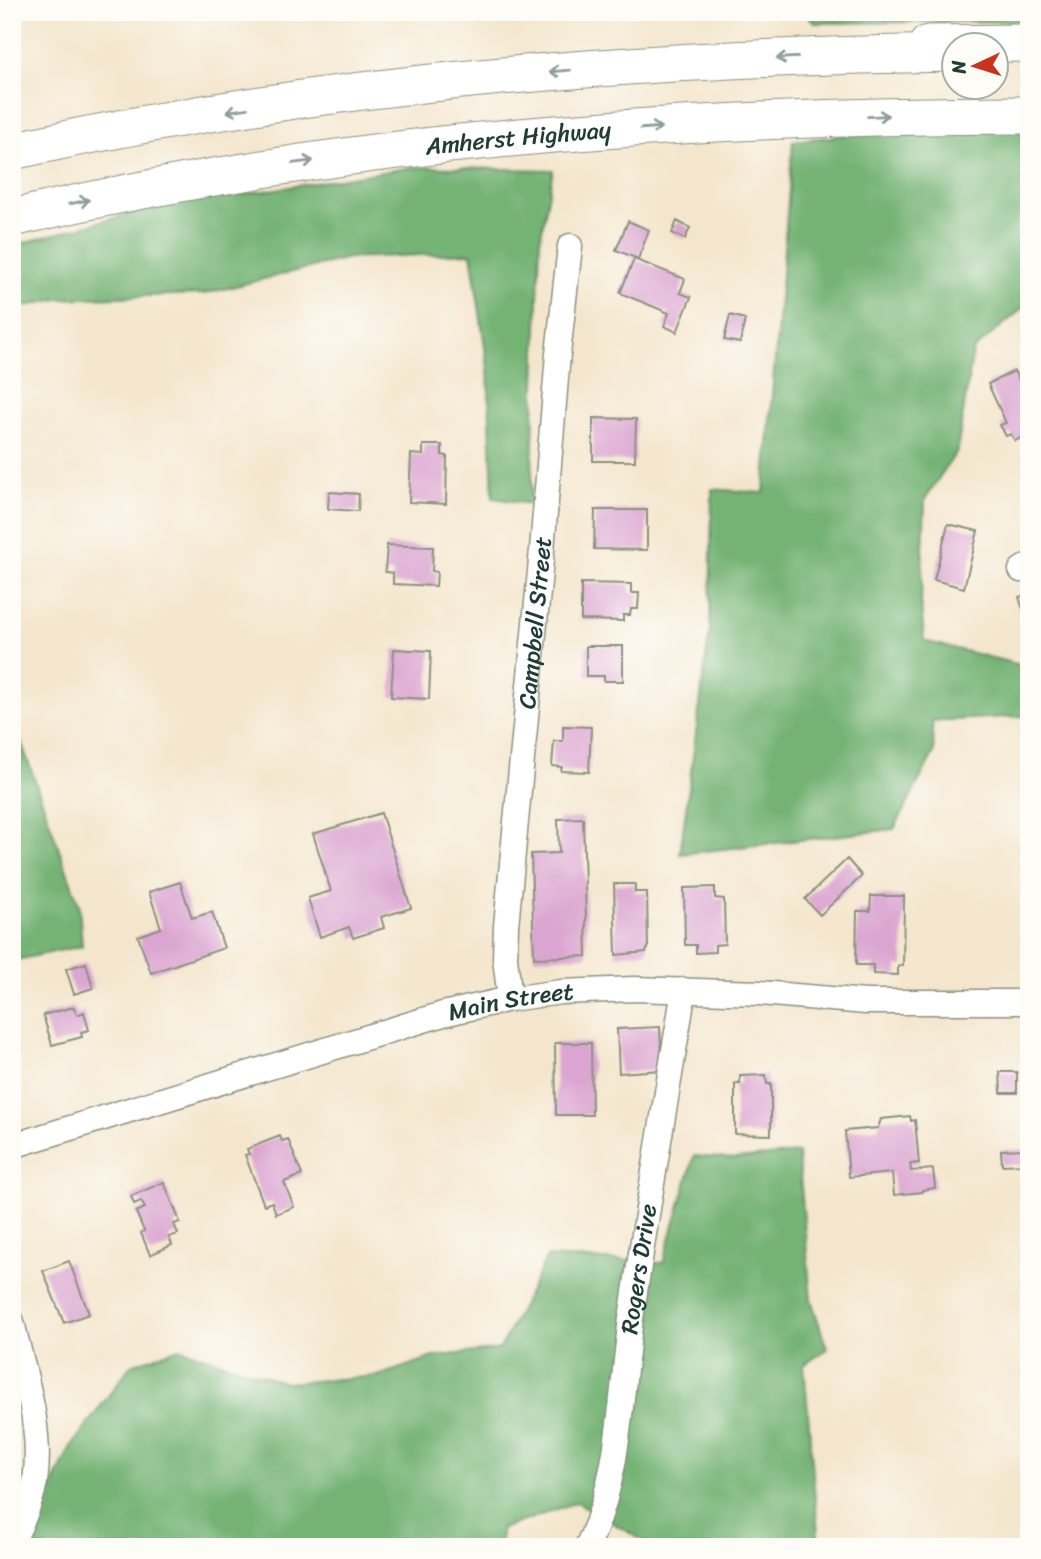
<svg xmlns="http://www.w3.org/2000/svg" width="1041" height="1559" font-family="Sriracha,sans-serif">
<rect width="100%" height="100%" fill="#fdfcf7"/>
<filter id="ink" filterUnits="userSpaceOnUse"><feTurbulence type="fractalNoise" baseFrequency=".0143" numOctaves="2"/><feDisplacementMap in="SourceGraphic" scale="14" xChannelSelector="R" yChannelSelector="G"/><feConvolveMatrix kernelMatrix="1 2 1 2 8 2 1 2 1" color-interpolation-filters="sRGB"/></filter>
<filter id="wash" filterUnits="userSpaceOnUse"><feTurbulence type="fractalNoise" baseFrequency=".00686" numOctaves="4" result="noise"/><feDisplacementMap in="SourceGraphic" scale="28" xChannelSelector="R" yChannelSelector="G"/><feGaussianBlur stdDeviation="1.57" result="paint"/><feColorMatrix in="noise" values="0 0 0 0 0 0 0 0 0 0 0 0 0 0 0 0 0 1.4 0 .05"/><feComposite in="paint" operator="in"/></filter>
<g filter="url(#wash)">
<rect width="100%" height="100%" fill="#f4e6cd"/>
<path fill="#74b374" stroke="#4a7854" stroke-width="2" d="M803,12H1029V21L815,23Z
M919,127L1029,129V284L1023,308L973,350L957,451L925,499L921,604L924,641L1029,667V744L1025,716L932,721L934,752L894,829L680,854L710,629L712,489L764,493L793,141Z
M413,167L553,170L540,241L531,504L493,498L488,367L471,253L348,258L204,294L58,299L12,309V246L164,204L264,191Z
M12,716L79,905L82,946L12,961Z
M1029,863V954L1024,953Z
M798,1153L811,1299L827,1349L804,1365L819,1547H654L577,1502L501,1529V1547H25L70,1448L131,1365L179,1348L286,1383L378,1376L433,1357L500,1349L547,1257L663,1263L694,1156L735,1159Z"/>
<g id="blocks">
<path fill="#dba5d1" d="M628,221L649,230L638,259L616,250Z
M677,221L690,228L685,239L672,233Z
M634,259L685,279L680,293L691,297L677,332L664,326L669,313L620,293Z
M730,315L745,319L740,343L724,340Z
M1014,371L1029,397V434L1015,441L1011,434L1006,436L1000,425L1006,423L988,384Z
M593,418L636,419L635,461H593Z
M423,445H442V455L447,456L446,504L409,502L411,454L423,455Z
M329,492L359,494L358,511L328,509Z
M595,510H647V550L594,549Z
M948,524L978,531L964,588L934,580Z
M387,545L433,547L432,571L437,572L436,586L393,584V573L385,572Z
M581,583L631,584V593H639L638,609H631L630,615H623V621L581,620Z
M1029,594V625H1028L1019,597Z
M586,646H623V681H604V676H586Z
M394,649L431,651L429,699L391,697Z
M563,726L591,727L589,772L561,771L562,767L552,766L554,741H563Z
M381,813L411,908L381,917L384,928L353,938L349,927L320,937L308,898L331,891L313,834Z
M583,818L587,956L534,958L531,854L559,853L558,819Z
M847,859L862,876L820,915L805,899Z
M180,882L192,918L212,912L224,948L151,973L138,936L161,928L149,892Z
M614,884H635V892H647L648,948L646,952L616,955Z
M715,887V898L724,899L725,944L715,945V952L696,953V945H685L684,888Z
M871,896H904L903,966H898V975L873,974V965H856L857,911H870Z
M86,963L93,988L74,994L66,969Z
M74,1007L77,1015L84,1012L89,1030L81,1032L82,1037L52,1045L43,1015Z
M660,1027L662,1070L619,1073L617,1029Z
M12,1038L18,1054L12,1056Z
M555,1043H591L592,1115H556Z
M1000,1072H1017V1093H1001Z
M766,1075L767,1084H771V1135L735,1134V1084H740V1076Z
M910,1116L911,1121L915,1120L919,1163L910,1164L911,1171L933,1169L935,1188L922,1190V1192L894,1195L892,1173L849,1177L845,1131L878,1128L881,1119Z
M280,1136L282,1141L288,1139L302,1175L284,1182L294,1207L276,1214L272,1202L264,1205L245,1155L249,1154L247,1149Z
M1027,1149V1164L1002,1165L1001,1150Z
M164,1182L180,1222L174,1224L178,1234L169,1237L172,1245L150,1255L141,1233L144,1231L136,1212L145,1208L141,1201L134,1204L131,1196Z
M69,1261L89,1314L64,1323L43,1271Z"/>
</g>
</g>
<g filter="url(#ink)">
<use href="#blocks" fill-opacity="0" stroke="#8a9280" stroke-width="2"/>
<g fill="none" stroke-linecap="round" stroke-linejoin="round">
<defs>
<g id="minor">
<path d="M1021,570L1029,565"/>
<path id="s1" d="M510,999L505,958L506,926L542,550L558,354L570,246"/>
<path id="s2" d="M12,1146L443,1014L510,999L561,992L634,989L760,993L866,1002H1029"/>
<path d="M12,1322C24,1374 43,1428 35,1482C31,1503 22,1523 12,1542"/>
<path id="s3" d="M587,1547C621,1477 620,1395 631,1319C647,1209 666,1099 684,990"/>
</g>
<g id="highway">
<path d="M928,44L1029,43"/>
<path d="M12,151C321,82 638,58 954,53"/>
<path id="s4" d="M12,218C345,139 688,116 1029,115"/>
</g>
</defs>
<use href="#minor" stroke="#8a9280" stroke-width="27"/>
<use href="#highway" stroke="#8a9280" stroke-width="39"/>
<use href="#minor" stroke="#fff" stroke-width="24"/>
<use href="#highway" stroke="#fff" stroke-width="37"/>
</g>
<defs><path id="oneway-shaft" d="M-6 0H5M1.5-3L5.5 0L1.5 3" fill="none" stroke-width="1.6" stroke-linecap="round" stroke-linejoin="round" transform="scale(1.75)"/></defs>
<g stroke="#8f9e9a">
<use href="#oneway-shaft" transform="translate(787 58) rotate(177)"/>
<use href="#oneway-shaft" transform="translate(560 71) rotate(175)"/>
<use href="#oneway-shaft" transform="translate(237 110) rotate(171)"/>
<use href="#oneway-shaft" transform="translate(878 116) rotate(-3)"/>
<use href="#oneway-shaft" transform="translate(651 128) rotate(-4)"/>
<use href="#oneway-shaft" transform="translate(303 162) rotate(-8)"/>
<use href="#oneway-shaft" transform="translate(79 202) rotate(-12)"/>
</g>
</g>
<g text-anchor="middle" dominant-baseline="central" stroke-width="6" stroke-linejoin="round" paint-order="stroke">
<g font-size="24" fill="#1f3d34" stroke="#fdfcf7">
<text stroke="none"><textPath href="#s4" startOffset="513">Amherst Highway</textPath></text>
<text stroke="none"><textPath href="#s1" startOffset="378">Campbell Street</textPath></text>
<text stroke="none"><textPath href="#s2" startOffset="520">Main Street</textPath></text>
<text stroke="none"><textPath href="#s3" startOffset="284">Rogers Drive</textPath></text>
</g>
</g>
<rect width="1041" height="1559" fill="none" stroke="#fdfcf7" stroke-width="42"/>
<g transform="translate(975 66) rotate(266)"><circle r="33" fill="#fdfcf7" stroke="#a4b0a9" stroke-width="2"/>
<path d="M0-5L12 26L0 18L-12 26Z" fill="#c8321e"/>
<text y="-10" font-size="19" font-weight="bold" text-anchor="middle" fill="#1f3d34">N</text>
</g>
</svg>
